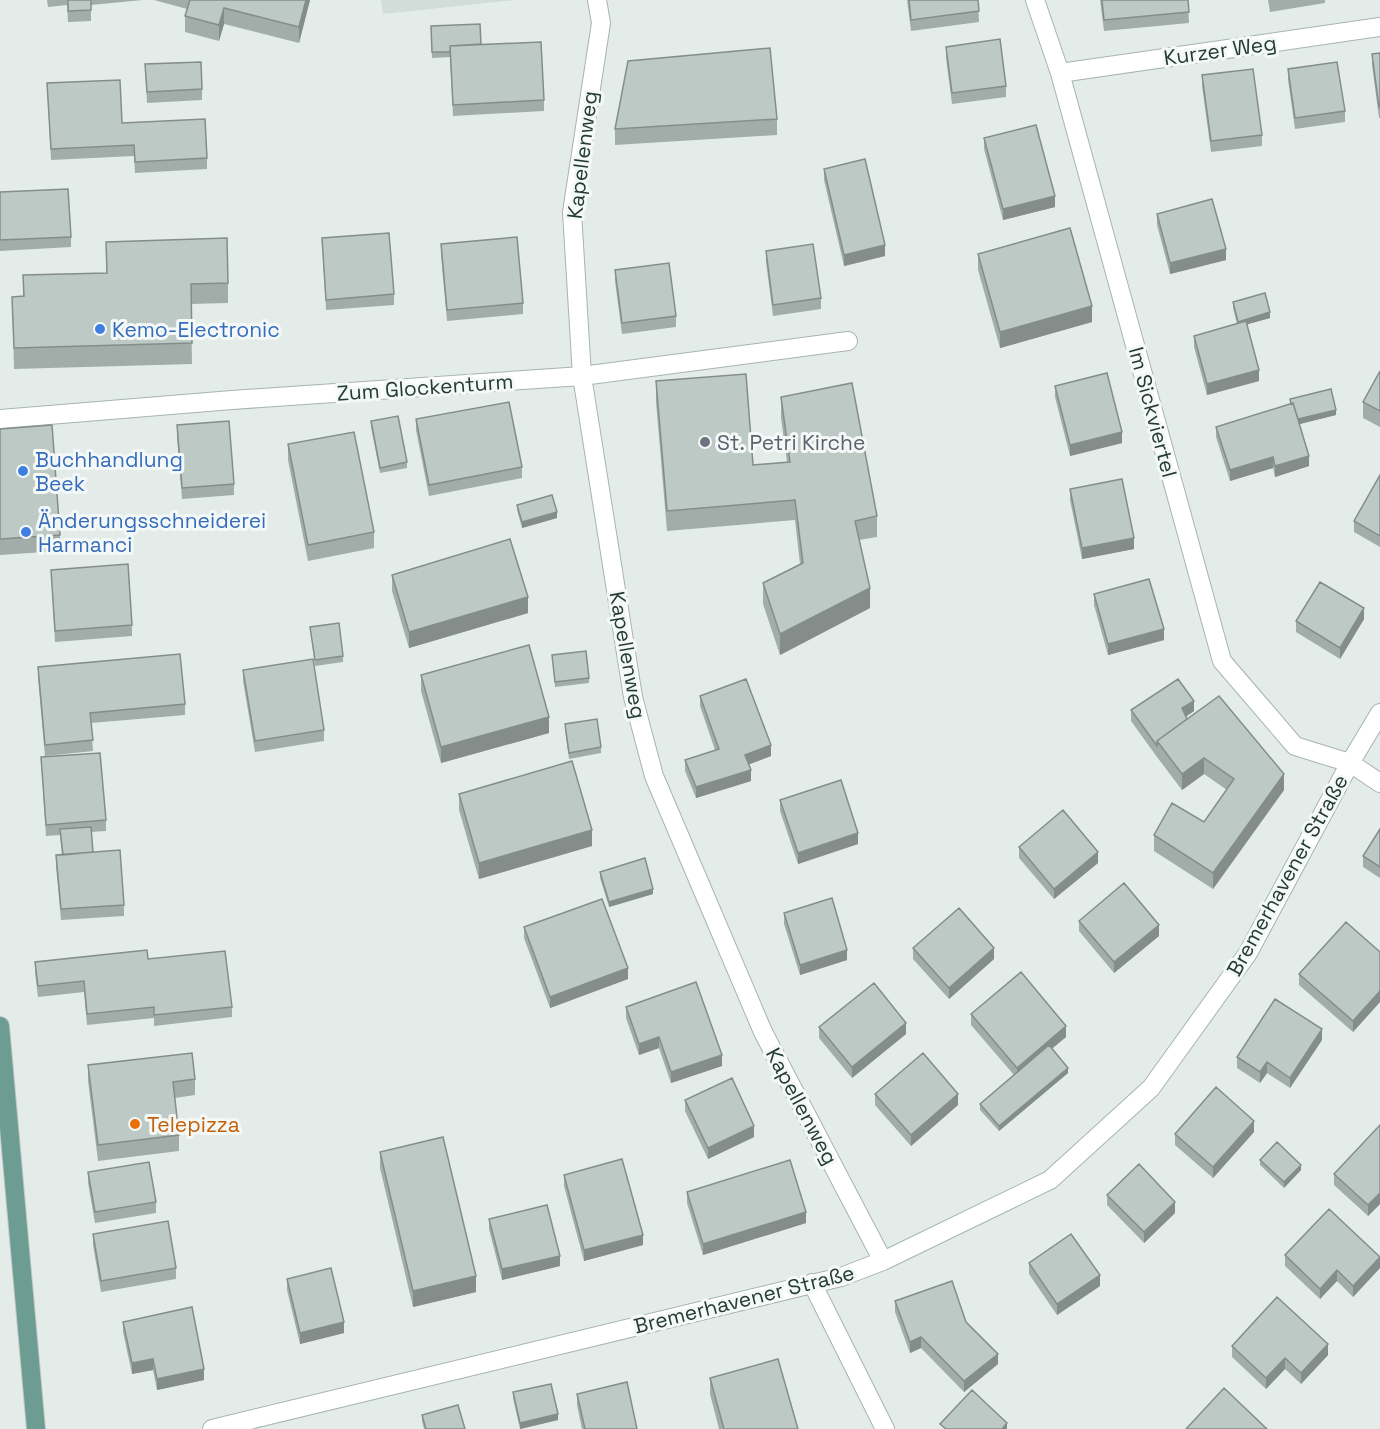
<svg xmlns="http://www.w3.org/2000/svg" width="1380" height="1429" font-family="'Space Grotesk',sans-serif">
<rect width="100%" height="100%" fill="#e4ece9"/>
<path fill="#d2dcd8" d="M381,0H515L383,14Z"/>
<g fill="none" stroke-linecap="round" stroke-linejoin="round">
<defs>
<path id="minor" d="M597,0L601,23L572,212L582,376L633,697L654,776L763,1032L883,1261
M1035,0L1060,73L1222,661L1295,746L1350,763L1380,783
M1060,73L1380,27
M0,419L232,400L582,376L848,341
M812,1283L885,1429
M212,1429L841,1277L883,1261L1050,1180L1151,1088L1248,953L1350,763L1380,713"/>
<path id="major" d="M0,1026L36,1429"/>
</defs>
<use href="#minor" stroke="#a7b4b0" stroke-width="20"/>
<use href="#major" stroke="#c2c8c7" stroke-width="20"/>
<use href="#minor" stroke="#fff" stroke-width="18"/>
<use href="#major" stroke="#6d9d92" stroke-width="18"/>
</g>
<path fill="#a2ada9" d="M47,0H143L91,5V21L68,22L67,5L48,7Z
M154,0H310L299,43L224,24L219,41L185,32V16L187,9Z
M907,0H978L979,22L911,31Z
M1100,0H1188L1189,23L1104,31Z
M1268,0H1325V3L1270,12Z
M431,26L481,44L544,100V111L453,116L450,57L432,58Z
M946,47L1006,86V97L952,104L946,58Z
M1380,53V118H1379L1372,65V54Z
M145,64L202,89V100L147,103Z
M1288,69L1345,111V122L1295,129L1288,80Z
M1202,75L1262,135V146L1211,152L1202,86Z
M47,83L122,123L207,158V169L135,173L134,156L51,160Z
M777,119V135L615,145V129Z
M984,138L1055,207L1003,220L984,149Z
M824,169L885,256L844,266L824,180Z
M0,192L71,237V247L0,251Z
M1157,214L1226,260L1170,274L1157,225Z
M322,238L394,294V305L326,310Z
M106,242L228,283V303L191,304L192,364L14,369L12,297L23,296V275L106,273Z
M441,244L523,303V314L447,321L441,255Z
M766,251L821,298V309L773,316L766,262Z
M978,254L1092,322L1000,348L978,270Z
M615,270L676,316V327L622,334L615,281Z
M1233,302L1270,318L1247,324L1259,381L1207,395L1194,347V336L1237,324L1233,308Z
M1380,371V427L1363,418V402Z
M656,381L753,465L787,462L781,418V397L877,516V537L859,540L870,608L780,655L763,604V583L800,564L795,520L667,531L656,402Z
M1055,386L1122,443L1070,456L1055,397Z
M1290,399L1336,415L1299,424L1309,466L1275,477L1273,468L1230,481L1216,437V427L1290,404Z
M416,419L522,467V478L429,496L416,430Z
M371,421L407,462V468L380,473L371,427Z
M177,425L234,484V495L182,499L177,436Z
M0,429L60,535V551L0,555Z
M288,444L374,532V548L308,561L288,460Z
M1380,475V547L1354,532V521Z
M1070,489L1134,549L1082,559L1070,500Z
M517,505L557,518L522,528L517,510Z
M51,570L132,625V636L55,642Z
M392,575L528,613L409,648L392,591Z
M1094,594L1164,640L1108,655L1094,605Z
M1364,619L1340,659L1296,632V621Z
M310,627L343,656V662L315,666Z
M552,655L589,678V683L555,687Z
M38,667L185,704V715L91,723L93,751L45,756L38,678Z
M243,670L324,730V741L255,752L243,681Z
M421,675L549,733L441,763L421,691Z
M700,696L771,756L749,764L751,781L696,798L685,771V760L715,750L700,706Z
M1131,710L1194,711L1186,717L1187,719L1284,790L1213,889L1154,851V835L1204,822L1227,790L1204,774L1182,790L1157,757L1131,721Z
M565,724L601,747V753L569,759L565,730Z
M41,757L106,820V831L91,832L93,852L124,905V916L61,920L56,866V855H62L60,835L46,836Z
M459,794L592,846L479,879L459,810Z
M780,800L858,844L798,864L780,811Z
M1380,829V878L1363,867V856Z
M1019,847L1098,863L1054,899L1019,858Z
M600,872L653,894L609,907L600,878Z
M784,913L847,960L800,975L784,924Z
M1079,921L1159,936L1114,973L1079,931Z
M524,927L628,979L550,1008L524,938Z
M913,948L994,959L949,999L913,959Z
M1380,952V1002L1353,1032L1299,985V974Z
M148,959L232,1007V1017L154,1026V1018L87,1025L84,992L38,997L35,973V962Z
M626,1007L722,1066L671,1083L659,1048L639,1055L626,1018Z
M971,1014L1066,1037L1052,1048L1068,1073L999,1131L980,1110V1104L1014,1075L971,1025Z
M819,1027L906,1034L852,1078L819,1038Z
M1322,1040L1290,1088L1267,1073L1260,1083L1237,1068V1057Z
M88,1065L195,1079V1095L175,1098L179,1135V1151L98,1161L88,1081Z
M875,1094L958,1105L911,1146L875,1105Z
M685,1100L754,1137L708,1159L685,1111Z
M1380,1125V1204L1368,1216L1334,1185V1174Z
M1254,1132L1213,1178L1175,1145V1134Z
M380,1152L476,1292L413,1307L380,1168Z
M1260,1160L1301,1170L1284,1188L1260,1165Z
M88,1172L156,1202V1213L95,1223L88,1183Z
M564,1175L643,1245L584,1261L564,1186Z
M687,1192L806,1223L703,1255L687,1203Z
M1107,1195L1175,1213L1144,1243L1107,1205Z
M489,1219L560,1266L502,1280L489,1229Z
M93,1234L176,1268V1279L101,1292L93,1245Z
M1285,1255L1380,1268L1353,1297L1337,1281L1320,1299L1285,1266Z
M1029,1263L1100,1286L1057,1315L1029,1274Z
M287,1279L344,1333L300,1344L287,1290Z
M895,1301L966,1322L998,1364L964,1392L921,1348L910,1353L895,1312Z
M123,1322L204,1380L157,1390L153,1370L132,1374L123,1332Z
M1232,1346L1328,1355L1301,1384L1285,1369L1266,1389L1232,1357Z
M710,1378L798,1429H719L710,1394Z
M513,1392L558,1420L520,1429L513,1398Z
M577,1394L637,1429H582L577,1405Z
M422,1415L465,1429H424L422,1421Z"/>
<path fill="#848d8a" d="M306,0H310L299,43V27Z
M224,8V24L219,41V25Z
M1055,196V207L1003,220V209Z
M885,245V256L844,266V255Z
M1226,249V260L1170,274V263Z
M1092,306V322L1000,348V332Z
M1270,312V318L1238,327V322Z
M1259,370V381L1207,395V384Z
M1336,410V415L1296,425V419Z
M1122,432V443L1070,456V445Z
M1309,456V466L1275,477V466Z
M1273,457V468L1230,481V470Z
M557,512V518L522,528V522Z
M1134,538V549L1082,559V548Z
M870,588V608L780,655V634Z
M528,597V613L409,648V632Z
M1364,608V619L1340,659V648Z
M1164,629V640L1108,655V644Z
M1194,701V711L1182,719V708Z
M549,717V733L441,763V747Z
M771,745V756L745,766V755Z
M1204,758V774L1182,790V774Z
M751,770V781L696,798V787Z
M1284,774V790L1213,889V873Z
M592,830V846L479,879V863Z
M858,833V844L798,864V853Z
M1098,852V863L1054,899V889Z
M653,889V894L609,907V902Z
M1159,925V936L1114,973V962Z
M994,948V959L949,999V988Z
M847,950V960L800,975V965Z
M628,968V979L550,1008V997Z
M1380,991V1002L1353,1032V1021Z
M906,1023V1034L852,1078V1067Z
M1066,1026V1037L1017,1078V1068Z
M1322,1029V1040L1290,1088V1078Z
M659,1037V1048L639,1055V1044Z
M722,1055V1066L671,1083V1072Z
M1267,1062V1073L1260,1083V1072Z
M1068,1068V1073L999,1131V1126Z
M958,1094V1105L911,1146V1135Z
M1254,1121V1132L1213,1178V1167Z
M754,1126V1137L708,1159V1148Z
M1301,1165V1170L1284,1188V1182Z
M1380,1193V1204L1368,1216V1205Z
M1175,1202V1213L1144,1243V1232Z
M806,1212V1223L703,1255V1244Z
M643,1235V1245L584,1261V1250Z
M560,1256V1266L502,1280V1269Z
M1380,1257V1268L1353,1297V1286Z
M1337,1270V1281L1320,1299V1289Z
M1100,1275V1286L1057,1315V1304Z
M476,1276V1292L413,1307V1291Z
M344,1322V1333L300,1344V1333Z
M921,1337V1348L910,1353V1342Z
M1328,1344V1355L1301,1384V1373Z
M998,1354V1364L964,1392V1381Z
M1285,1358V1369L1266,1389V1378Z
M153,1359V1370L132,1374V1363Z
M204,1369V1380L157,1390V1379Z
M558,1414V1420L520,1429V1423Z
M1007,1423V1429H1002Z"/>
<path fill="#bcc9c5" stroke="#848d8a" stroke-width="1.5" d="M68,0H91V10L68,11Z
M190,0H306L299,27L224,8L219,25L185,16Z
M909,0H978L979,11L911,20Z
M1102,0H1188L1189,12L1104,20Z
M480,24L481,44L450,46V52H432L431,26Z
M1000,39L1006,86L952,93L946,47Z
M541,42L544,100L453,105L450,46Z
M770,48L777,119L615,129L628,61Z
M1380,53V107H1379L1372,54Z
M201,62L202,89L147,92L145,64Z
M1337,62L1345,111L1295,118L1288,69Z
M1253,69L1262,135L1211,141L1202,75Z
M120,80L122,123L205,119L207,158L135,162L134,145L51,149L47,83Z
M1036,125L1055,196L1003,209L984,138Z
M865,159L885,245L844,255L824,169Z
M68,189L71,237L0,240V192Z
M1212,199L1226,249L1170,263L1157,214Z
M1070,228L1092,306L1000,332L978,254Z
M389,233L394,294L326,300L322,238Z
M517,237L523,303L447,310L441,244Z
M227,238L228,283L191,284L192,343L14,348L12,297L24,296L23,275L107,273L106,242Z
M813,244L821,298L773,305L766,251Z
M669,263L676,316L622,323L615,270Z
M1265,293L1270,312L1238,322L1233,302Z
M1246,321L1259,370L1207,384L1194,336Z
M1380,371V411L1363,402Z
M1107,373L1122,432L1070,445L1055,386Z
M746,374L753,465L790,462L781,397L852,383L877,516L855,521L870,588L780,634L763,583L803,563L795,500L667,511L656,381Z
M1331,389L1336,410L1298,419L1293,403L1291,404L1290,399Z
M509,402L522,467L429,485L416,419Z
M1293,403L1309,456L1275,466L1273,457L1230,470L1216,427Z
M398,416L407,462L380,468L371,421Z
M229,421L234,484L182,488L177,425Z
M52,425L60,535L0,539V429Z
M354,432L374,532L308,545L288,444Z
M1380,475V536L1354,521Z
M1122,479L1134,538L1082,548L1070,489Z
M552,495L557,512L522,522L517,505Z
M510,539L528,597L409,632L392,575Z
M128,564L132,625L55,631L51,570Z
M1149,579L1164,629L1108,644L1094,594Z
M1320,582L1364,608L1340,648L1296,621Z
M339,623L343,656L315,660L310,627Z
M529,645L549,717L441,747L421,675Z
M586,651L589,678L555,682L552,655Z
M180,654L185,704L90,713L93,740L45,745L38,667Z
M313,659L324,730L255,741L243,670Z
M746,679L771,745L745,755L751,770L696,787L685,760L719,749L700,696Z
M1178,679L1194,701L1182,708L1187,719L1157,741V746L1131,710Z
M1219,696L1284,774L1213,873L1154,835L1172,803L1204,822L1234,779L1204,758L1182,774L1157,741Z
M597,719L601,747L569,753L565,724Z
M100,753L106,820L46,825L41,757Z
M572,761L592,830L479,863L459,794Z
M841,780L858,833L798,853L780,800Z
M1063,810L1098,852L1054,889L1019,847Z
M91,827L93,852L63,855L60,829Z
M1380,829V867L1363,856Z
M120,850L124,905L61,909L56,855Z
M645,858L653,889L609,902L600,872Z
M1124,883L1159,925L1114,962L1079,921Z
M832,898L847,950L800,965L784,913Z
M602,899L628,968L550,997L524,927Z
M959,908L994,948L949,988L913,948Z
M1346,922L1380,952V991L1353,1021L1299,974Z
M147,950L148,959L225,951L232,1007L154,1015V1007L87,1014L84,981L38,986L35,962Z
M1021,972L1066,1026L1017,1068L971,1014Z
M696,982L722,1055L671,1072L659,1037L639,1044L626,1007Z
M874,983L906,1023L852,1067L819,1027Z
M1275,999L1322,1029L1290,1078L1267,1062L1260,1072L1237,1057Z
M1049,1045L1068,1068L999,1126L980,1104Z
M192,1053L195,1079L173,1082L179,1135L98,1145L88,1065Z
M923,1053L958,1094L911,1135L875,1094Z
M732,1078L754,1126L708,1148L685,1100Z
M1216,1087L1254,1121L1213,1167L1175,1134Z
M1380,1125V1193L1368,1205L1334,1174Z
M443,1137L476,1276L413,1291L380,1152Z
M1277,1142L1301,1165L1284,1182L1260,1160Z
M622,1159L643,1235L584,1250L564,1175Z
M790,1160L806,1212L703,1244L687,1192Z
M149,1162L156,1202L95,1212L88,1172Z
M1139,1164L1175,1202L1144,1232L1107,1195Z
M547,1205L560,1256L502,1269L489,1219Z
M1329,1209L1380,1257L1353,1286L1337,1270L1320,1289L1285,1255Z
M168,1221L176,1268L101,1281L93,1234Z
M1071,1234L1100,1275L1057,1304L1029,1263Z
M331,1268L344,1322L300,1333L287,1279Z
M952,1281L966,1322L998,1354L964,1381L921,1337L910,1342L895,1301Z
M1277,1297L1328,1344L1301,1373L1285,1358L1266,1378L1232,1346Z
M192,1307L204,1369L157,1379L153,1359L132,1363L123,1322Z
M778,1359L798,1429H724L710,1378Z
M627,1382L637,1429H585L577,1394Z
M551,1384L558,1414L520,1423L513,1392Z
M1224,1388L1267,1429H1186Z
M972,1390L1007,1423L1002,1429H946L940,1424Z
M458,1405L465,1429H426L422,1415Z"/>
<g fill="#3f7fe0" stroke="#f4f9f7" stroke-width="2">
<circle cx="100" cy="329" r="6"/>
<circle cx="23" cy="471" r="6"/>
<circle cx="26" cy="532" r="6"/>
</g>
<circle fill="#6b7280" stroke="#f4f9f7" stroke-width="2" cx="705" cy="442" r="6"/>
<circle fill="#e8710a" stroke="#f4f9f7" stroke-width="2" cx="135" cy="1124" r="6"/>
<g text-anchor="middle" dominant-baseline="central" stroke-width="6" stroke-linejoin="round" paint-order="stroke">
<g font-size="21" fill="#253c36" stroke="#f4f9f7">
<text transform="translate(1220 50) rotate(-8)">Kurzer Weg</text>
<text transform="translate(582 155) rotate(-83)">Kapellenweg</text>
<text transform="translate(425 387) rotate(-4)">Zum Glockenturm</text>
<text transform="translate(1153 412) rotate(75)">Im Sickviertel</text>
<text transform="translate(628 655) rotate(80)">Kapellenweg</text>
<text transform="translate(1287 875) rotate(-61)">Bremerhavener Straße</text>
<text transform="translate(802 1106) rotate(62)">Kapellenweg</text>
<text transform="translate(744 1299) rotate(-14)">Bremerhavener Straße</text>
</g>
<g font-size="21" fill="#366cbe" stroke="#f4f9f7" text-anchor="start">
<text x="112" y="329">Kemo-Electronic</text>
<text x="35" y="459">Buchhandlung<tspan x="35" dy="24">Beek</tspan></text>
<text x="38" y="520">Änderungsschneiderei<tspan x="38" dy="24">Harmanci</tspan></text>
</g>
<g font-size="21" fill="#5b616d" stroke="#f4f9f7" text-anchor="start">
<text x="717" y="442">St. Petri Kirche</text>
</g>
<g font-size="21" fill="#c56008" stroke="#f4f9f7" text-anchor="start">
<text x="147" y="1124">Telepizza</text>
</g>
</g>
</svg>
